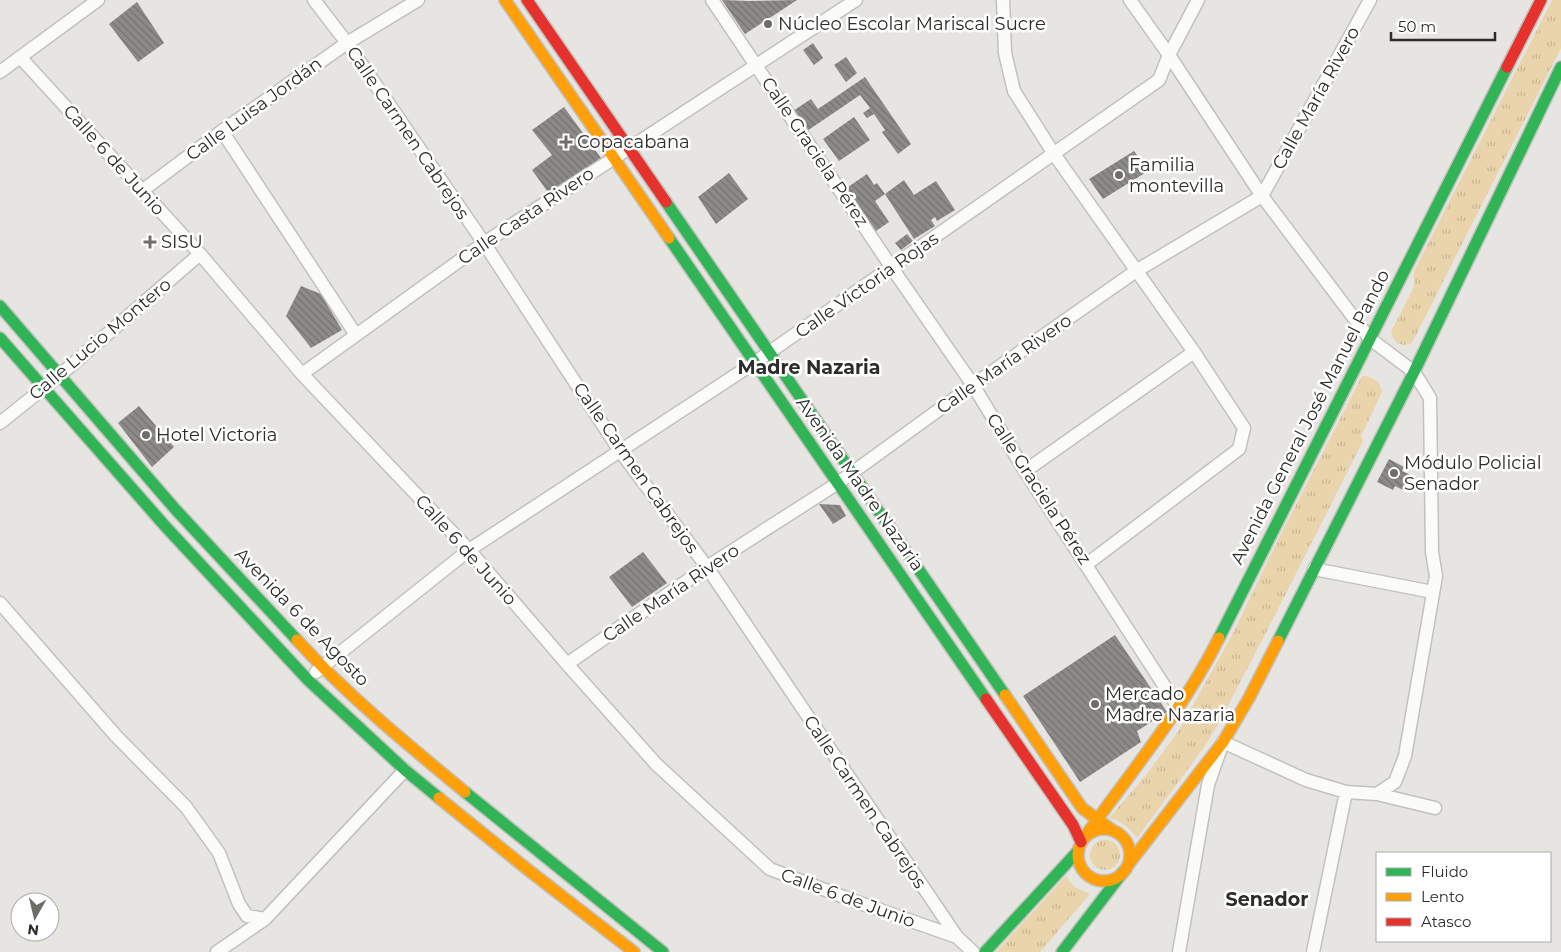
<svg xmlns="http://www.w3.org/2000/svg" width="1561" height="952" font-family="Montserrat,sans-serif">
<defs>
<pattern id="grass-tufts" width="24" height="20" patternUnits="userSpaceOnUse" patternTransform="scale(1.25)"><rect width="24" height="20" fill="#e9d4ac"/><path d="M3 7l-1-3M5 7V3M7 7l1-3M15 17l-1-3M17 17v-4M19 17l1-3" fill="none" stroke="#c8b694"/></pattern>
<pattern id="building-back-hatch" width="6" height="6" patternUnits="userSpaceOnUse" patternTransform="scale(1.25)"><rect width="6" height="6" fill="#8d8b88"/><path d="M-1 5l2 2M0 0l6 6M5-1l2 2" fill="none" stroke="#74726f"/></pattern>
</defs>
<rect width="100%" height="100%" fill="#e7e5e1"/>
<path fill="url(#grass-tufts)" d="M1552,0H1561V48L1412,343C1401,348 1393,342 1391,332L1414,287V271Z
M1362,376C1373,376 1380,381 1382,392L1361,436L1363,441L1272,621L1218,725L1202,750L1137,838C1129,827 1123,822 1109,818L1147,774L1179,730L1231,637L1278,540Z
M1090 855a15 15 0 1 1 30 0a15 15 0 1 1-30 0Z
M1066,876L1074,887L1090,894L1040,952H996Z"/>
<path fill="url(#building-back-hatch)" d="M722,0L749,1L797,0L745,34Z
M137,2L164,43L138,62L109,24Z
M813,43L823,58L814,65L803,50Z
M846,57L857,73L846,82L834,65Z
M865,77L911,144L898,154L882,132L885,130L874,114L867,118L863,113L870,108L860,95L807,131L793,111L811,99L818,109Z
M564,107L601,158L550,195L532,170L552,155L532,130Z
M854,117L870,140L839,161L823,139Z
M1134,151L1148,171L1103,199L1089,179Z
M729,173L748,199L716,224L698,197Z
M867,174L874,185L877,183L885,194L875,201L889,222L876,231L845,189Z
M904,180L914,195L936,181L955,210L937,221L935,217L931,220L935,226L914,239L885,194Z
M907,234L913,241L901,250L895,243Z
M301,286L321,294L342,330L311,348L286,316Z
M139,406L174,447L152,467L118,423Z
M1389,459L1404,467L1402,471L1411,475L1403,490L1395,486L1393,490L1377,482Z
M819,504L840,505L846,516L833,524Z
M643,552L667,583L632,607L609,577Z
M1115,635L1167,712L1137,731L1141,742L1080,782L1023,696Z"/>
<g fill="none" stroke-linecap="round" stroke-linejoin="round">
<defs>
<path id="street" d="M314,0L347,43L484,243L620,451L707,567L957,937
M712,0L892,268L973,385L1025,471L1178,707
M1003,0L1005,53L1014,91L1054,154L1194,352L1244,428L1239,449L1087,564
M1130,0L1169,55L1262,196L1369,338L1414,372L1430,398L1432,552L1436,576L1405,756L1395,782L1377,794
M21,58L200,254L302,374L469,550L567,664L656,764L770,869L857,902L957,937L973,952
M0,72L98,0
M222,131L356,335
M143,190L222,131L347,43L418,0
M302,374L484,243L856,0
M0,423L60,375L200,254
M1025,471L1194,352
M1314,569L1433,592
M0,603L116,736L186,807L219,853L239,904L247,916L265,919L405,770
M567,664L707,567L838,483L973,385L1136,271L1262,196L1370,0
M316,672L469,550L754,363L1159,80L1169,55L1198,0
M217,952L265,919
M1179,952L1208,785L1223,742L1306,780L1346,792L1377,794L1435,808
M1313,952L1346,792"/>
<path id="fast" d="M666,202L1005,695
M669,238L986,699
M0,306L176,510L297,640
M0,338L165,526L308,680L405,770L439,798
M1219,638L1507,67
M1278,641L1414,372L1561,67
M465,792L663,952
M985,952L1078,851
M1062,952L1123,872"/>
<path id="slow" d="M505,0L669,238
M297,640C348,696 407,744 465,792
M1005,695L1082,808L1112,830
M439,798L527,869L634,952
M1078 855a26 26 0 1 1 52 0a26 26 0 1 1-52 0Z
M1086,835C1132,771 1184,708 1219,638
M1128,865L1223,742L1249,698L1278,641"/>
<path id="jam" d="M527,0L666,202
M1507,67L1541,0
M986,699L1073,825L1081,842"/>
</defs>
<use href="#street" stroke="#c2c1be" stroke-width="15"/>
<use href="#fast" stroke="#c2c1be" stroke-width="14"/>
<use href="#slow" stroke="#c2c1be" stroke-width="14"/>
<use href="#jam" stroke="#c2c1be" stroke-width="14"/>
<use href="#street" stroke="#fbfbfa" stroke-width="12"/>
<use href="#fast" stroke="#30b455" stroke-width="11"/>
<use href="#slow" stroke="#ff9f0a" stroke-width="11"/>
<use href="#jam" stroke="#e5322d" stroke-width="11"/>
</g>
<g fill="#6e6d69" stroke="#fff" stroke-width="2">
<circle cx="768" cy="24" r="5"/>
<path d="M563.5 134.5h5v5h5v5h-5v5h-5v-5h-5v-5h5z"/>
<circle cx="1119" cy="175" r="5"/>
<path d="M147.5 234.5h5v5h5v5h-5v5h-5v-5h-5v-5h5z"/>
<circle cx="146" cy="435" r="5"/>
<circle cx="1394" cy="473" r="5"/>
<circle cx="1095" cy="704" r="5"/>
</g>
<g text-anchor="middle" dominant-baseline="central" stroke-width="5" stroke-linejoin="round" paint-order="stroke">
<g font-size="18" fill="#2d2c29" stroke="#fff" text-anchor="start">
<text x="778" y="24">Núcleo Escolar Mariscal Sucre</text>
<text x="577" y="142">Copacabana</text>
<text x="1129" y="165">Familia<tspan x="1129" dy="21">montevilla</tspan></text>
<text x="161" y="242">SISU</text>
<text x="156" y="435">Hotel Victoria</text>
<text x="1404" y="463">Módulo Policial<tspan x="1404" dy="21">Senador</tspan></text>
<text x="1105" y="694">Mercado<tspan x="1105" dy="21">Madre Nazaria</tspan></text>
</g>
<g font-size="18" fill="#2d2c29" stroke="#fff">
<text transform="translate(1316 98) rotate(-61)">Calle María Rivero</text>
<text transform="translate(254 109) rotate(-36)">Calle Luisa Jordán</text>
<text transform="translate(408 133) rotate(56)">Calle Carmen Cabrejos</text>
<text transform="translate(815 152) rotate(56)">Calle Graciela Pérez</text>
<text transform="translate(114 160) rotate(48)">Calle 6 de Junio</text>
<text transform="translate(526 216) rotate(-34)">Calle Casta Rivero</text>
<text transform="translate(867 285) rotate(-35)">Calle Victoria Rojas</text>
<text transform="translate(100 339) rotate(-40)">Calle Lucio Montero</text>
<text transform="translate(1004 364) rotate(-35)">Calle María Rivero</text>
<text transform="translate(1310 417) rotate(-63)">Avenida General José Manuel Pando</text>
<text transform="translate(636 468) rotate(55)">Calle Carmen Cabrejos</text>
<text transform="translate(860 484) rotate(55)">Avenida Madre Nazaria</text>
<text transform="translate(1039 489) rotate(57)">Calle Graciela Pérez</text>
<text transform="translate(466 550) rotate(48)">Calle 6 de Junio</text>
<text transform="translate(671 593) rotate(-34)">Calle María Rivero</text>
<text transform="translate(302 617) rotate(46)">Avenida 6 de Agosto</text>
<text transform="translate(865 802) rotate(56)">Calle Carmen Cabrejos</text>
<text transform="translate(848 898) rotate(20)">Calle 6 de Junio</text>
</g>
<g font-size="19" font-weight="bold" fill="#2d2c29" stroke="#fff">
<text x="809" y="367">Madre Nazaria</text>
<text x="1267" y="899">Senador</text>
</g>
</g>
<rect x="1376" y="852" width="175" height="90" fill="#ffffff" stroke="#ababa9"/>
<rect x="1386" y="868" width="25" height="8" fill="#30b455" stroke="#ababa9"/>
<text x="1421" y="877" font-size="15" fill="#2d2c29">Fluido</text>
<rect x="1386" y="893" width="25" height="8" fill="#ff9f0a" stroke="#ababa9"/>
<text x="1421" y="902" font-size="15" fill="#2d2c29">Lento</text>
<rect x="1386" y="918" width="25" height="8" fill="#e5322d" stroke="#ababa9"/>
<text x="1421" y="927" font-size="15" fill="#2d2c29">Atasco</text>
<g transform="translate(35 917) rotate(188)"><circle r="24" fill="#ffffff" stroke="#ababa9"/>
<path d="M0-4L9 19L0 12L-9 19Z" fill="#6e6d69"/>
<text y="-8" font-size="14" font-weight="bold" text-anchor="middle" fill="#2d2c29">N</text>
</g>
<path d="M1391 32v8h104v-8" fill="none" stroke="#2d2c29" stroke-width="2.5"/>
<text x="1398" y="32" font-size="15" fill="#2d2c29" stroke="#ffffff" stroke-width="4" paint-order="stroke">50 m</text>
</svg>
